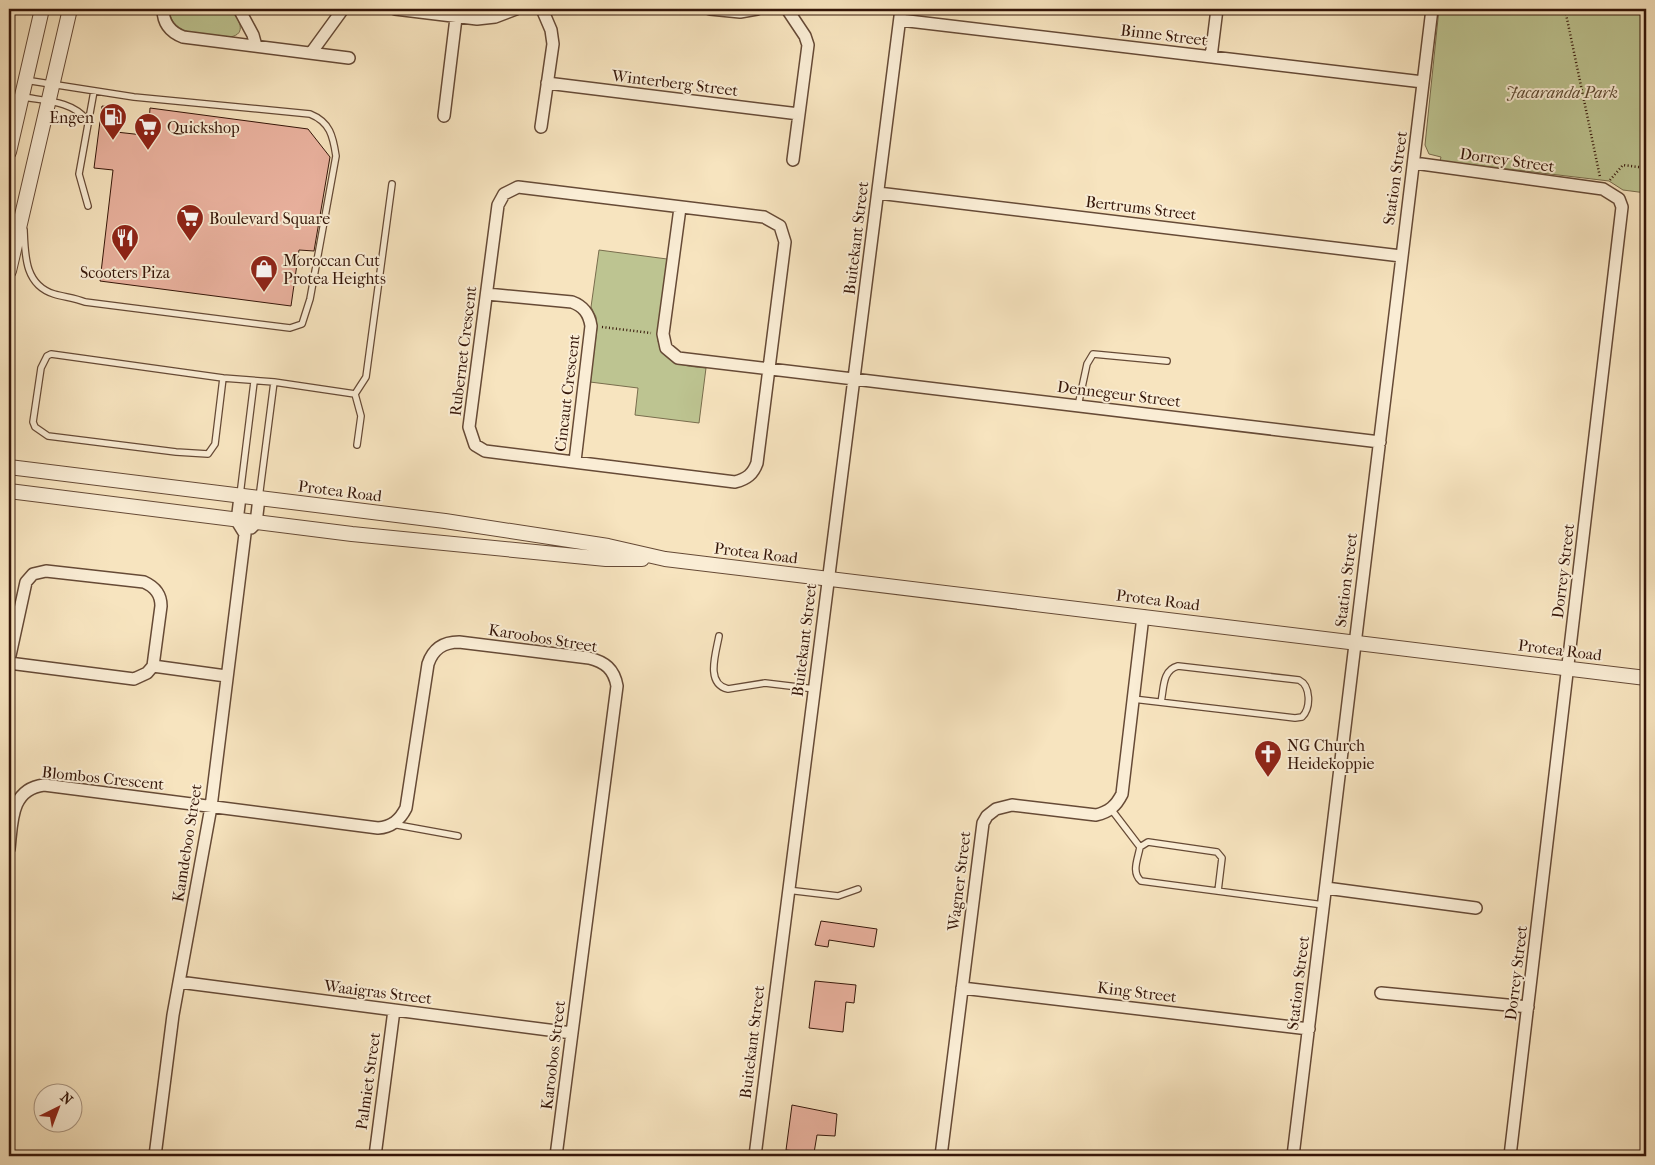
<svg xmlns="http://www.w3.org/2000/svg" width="1655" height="1165" font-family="'IM FELL French Canon',serif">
<rect width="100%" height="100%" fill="#f7e4bf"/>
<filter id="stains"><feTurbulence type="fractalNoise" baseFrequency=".004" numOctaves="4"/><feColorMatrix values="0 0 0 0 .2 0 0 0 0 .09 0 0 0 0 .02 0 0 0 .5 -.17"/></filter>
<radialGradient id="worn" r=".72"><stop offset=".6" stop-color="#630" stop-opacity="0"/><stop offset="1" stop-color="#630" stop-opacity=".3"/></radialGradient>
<path fill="#bdc491" stroke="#796d4d" d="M169,9H233C238,19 248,34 230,37C208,34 171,38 169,9Z
M1439,9H1646V193L1623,190L1609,181L1440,161L1441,157L1429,154L1425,145Z
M599,250L667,259L658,341C665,365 685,366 706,368L699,423L635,415L638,388L590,382L597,328L596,317L591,307Z"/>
<path fill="#eab29f" stroke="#351609" d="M102,106L119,108L116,132L143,135L144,124H149L150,108L308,129L330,157L314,251L299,250L291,306L100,281L113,170L94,168Z
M821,921L877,929L874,947L829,940L828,947L815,945Z
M815,981L856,985L854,1003L846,1002L843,1032L809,1028Z
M792,1105L837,1114L835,1136L817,1135L814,1153L786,1150Z"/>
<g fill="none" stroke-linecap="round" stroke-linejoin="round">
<defs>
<path id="service" d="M23,97C46,101 72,101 87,120
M88,206L79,174L94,91
M24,230C25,256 25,285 54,294C64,297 75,298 85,302L290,328L302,324L310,299L336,156C333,136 330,122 310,114L134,97L25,80
M223,378L51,354L47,356L41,368L33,422L35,427L48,436L176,452L208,454L215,444L223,378L274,382L355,394
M1078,406L1087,364L1093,354L1167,361
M357,445L361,416L355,394L366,377L392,184
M240,495L254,382
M259,498L274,382
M719,636C716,653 705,684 728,689L765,683L815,689
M1133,699L1295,718L1302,717C1311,708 1311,686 1299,680L1178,666C1162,670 1164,689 1161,702
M1111,809L1140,847C1138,859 1131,872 1141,881L1324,905
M392,824L458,836
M1140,847L1148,842L1217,852L1222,858L1218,891
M787,890L838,896L858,889"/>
<path id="minor" d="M163,9C163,23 170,32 183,37L349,58
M239,9L253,35L256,46
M395,9L477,19L495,17L516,9
M710,9L740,12L757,9
M787,9L805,36L808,45L793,160
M900,20L1423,82
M311,53L343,9
M1211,57L1217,9
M547,83L799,114
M444,116L456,18
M541,127L553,44L551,30L542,9
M1414,163L1603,189L1619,199L1622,207L1510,1156
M518,187L764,217L780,226L785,242L757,463C753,474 747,479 735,482L485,451L475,445L469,427L498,205L504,194Z
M878,193L1401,256
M680,208L663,334L666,348L678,358L1380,442
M487,294L572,302C583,306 589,313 591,326L575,461
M251,528L256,523L259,498
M9,660L26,582L33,574L46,571L144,582C155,587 161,594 161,606L153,666
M9,663L134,679L147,673L153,666L226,676
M9,849C12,823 10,789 44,785L378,828C392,827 400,820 406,808L428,664C433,649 443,642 459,642L589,658C605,662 614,669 617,686L556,1156
M1326,888L1476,908
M179,982L572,1033
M962,988L1309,1029
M1381,993L1528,1007
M155,1156L173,1015L211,807L245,534L237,521L240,497
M375,1156L394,1010
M755,1156L901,9
M941,1156L983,823L987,816L996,809L1012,805L1096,815C1109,812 1116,806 1122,794L1143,616
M1293,1156L1432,9"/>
<path id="tertiary" d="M9,152L42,9
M9,271L70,9
M9,467L445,521L608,546L665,559L1646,678
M9,491L352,534L606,559H642"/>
</defs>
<use href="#service" stroke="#664a36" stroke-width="8"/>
<use href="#minor" stroke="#664a36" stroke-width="14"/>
<use href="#tertiary" stroke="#664a36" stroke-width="16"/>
<path stroke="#351609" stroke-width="2.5" stroke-dasharray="1 2.5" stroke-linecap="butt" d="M1523,9L1566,14L1569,9
M1566,14L1600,177
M1610,180L1623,165L1646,168
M602,327L651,333"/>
<use href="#service" stroke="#faedd5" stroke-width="5.5"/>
<use href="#minor" stroke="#faedd5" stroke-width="11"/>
<use href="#tertiary" stroke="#faedd5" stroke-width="14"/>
</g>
<defs>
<symbol id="fuel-pin" viewBox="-11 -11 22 30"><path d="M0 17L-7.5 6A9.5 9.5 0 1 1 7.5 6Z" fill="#8f2418" stroke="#faedd5"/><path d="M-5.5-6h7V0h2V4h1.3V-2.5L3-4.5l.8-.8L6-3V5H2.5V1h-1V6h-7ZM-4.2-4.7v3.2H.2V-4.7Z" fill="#fff"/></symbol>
<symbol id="supermarket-pin" viewBox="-11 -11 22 30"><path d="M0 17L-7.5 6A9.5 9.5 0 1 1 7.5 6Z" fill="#8f2418" stroke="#faedd5"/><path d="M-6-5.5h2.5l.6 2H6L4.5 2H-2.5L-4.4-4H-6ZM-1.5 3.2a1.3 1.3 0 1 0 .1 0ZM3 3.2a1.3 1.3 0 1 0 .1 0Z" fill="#fff"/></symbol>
<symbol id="restaurant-pin" viewBox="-11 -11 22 30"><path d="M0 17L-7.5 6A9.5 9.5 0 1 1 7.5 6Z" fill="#8f2418" stroke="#faedd5"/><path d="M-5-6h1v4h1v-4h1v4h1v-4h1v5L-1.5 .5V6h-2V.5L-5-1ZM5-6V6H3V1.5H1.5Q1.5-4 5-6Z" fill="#fff"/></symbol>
<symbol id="shop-pin" viewBox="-11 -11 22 30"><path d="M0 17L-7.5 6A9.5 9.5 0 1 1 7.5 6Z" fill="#8f2418" stroke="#faedd5"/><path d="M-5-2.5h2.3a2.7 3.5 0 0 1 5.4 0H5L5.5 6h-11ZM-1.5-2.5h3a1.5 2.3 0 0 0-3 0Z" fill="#fff"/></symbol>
<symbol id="church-pin" viewBox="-11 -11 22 30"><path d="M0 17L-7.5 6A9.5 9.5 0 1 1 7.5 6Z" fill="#8f2418" stroke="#faedd5"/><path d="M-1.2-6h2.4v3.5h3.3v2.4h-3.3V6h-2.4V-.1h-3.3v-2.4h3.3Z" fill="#fff"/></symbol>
</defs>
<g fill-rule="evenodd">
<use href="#fuel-pin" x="97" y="101" width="32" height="43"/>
<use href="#supermarket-pin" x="132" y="111" width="32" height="43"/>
<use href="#supermarket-pin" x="174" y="202" width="32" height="43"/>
<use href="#restaurant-pin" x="109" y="222" width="32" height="43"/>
<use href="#shop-pin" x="248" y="253" width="32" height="43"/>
<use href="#church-pin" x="1252" y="738" width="32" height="43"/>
</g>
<g text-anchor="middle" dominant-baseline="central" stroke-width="4" stroke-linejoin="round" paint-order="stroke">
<g font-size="16" fill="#351609" stroke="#faedd5">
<text transform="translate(1164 35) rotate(7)">Binne Street</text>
<text transform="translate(675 83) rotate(7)">Winterberg Street</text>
<text transform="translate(1507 160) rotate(8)">Dorrey Street</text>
<text transform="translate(1395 178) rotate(-82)">Station Street</text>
<text transform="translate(1141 208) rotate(7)">Bertrums Street</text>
<text transform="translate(856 238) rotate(-83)">Buitekant Street</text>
<text transform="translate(463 351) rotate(-83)">Rubernet Crescent</text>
<text transform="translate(567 393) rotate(-83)">Cincaut Crescent</text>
<text transform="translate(1119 394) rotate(7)">Dennegeur Street</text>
<text transform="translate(340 491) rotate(7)">Protea Road</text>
<text transform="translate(756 553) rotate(7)">Protea Road</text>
<text transform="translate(1563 571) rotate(-83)">Dorrey Street</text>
<text transform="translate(1346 580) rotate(-83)">Station Street</text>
<text transform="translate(1158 600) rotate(7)">Protea Road</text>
<text transform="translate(543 638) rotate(9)">Karoobos Street</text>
<text transform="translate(804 640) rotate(-83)">Buitekant Street</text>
<text transform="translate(1560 650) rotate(7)">Protea Road</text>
<text transform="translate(103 778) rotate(6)">Blombos Crescent</text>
<text transform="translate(187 843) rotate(-81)">Kamdeboo Street</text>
<text transform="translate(959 881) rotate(-83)">Wagner Street</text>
<text transform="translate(1516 973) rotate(-83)">Dorrey Street</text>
<text transform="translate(1298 983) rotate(-83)">Station Street</text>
<text transform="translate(378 992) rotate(7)">Waaigras Street</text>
<text transform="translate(1137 992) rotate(7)">King Street</text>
<text transform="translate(752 1042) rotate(-83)">Buitekant Street</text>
<text transform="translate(553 1055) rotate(-83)">Karoobos Street</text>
<text transform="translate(368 1081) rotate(-82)">Palmiet Street</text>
</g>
<g font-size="16" font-style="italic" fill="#5e4a32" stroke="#faedd5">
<text x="1562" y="92">Jacaranda Park</text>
</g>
<g font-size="16" fill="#351609" stroke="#faedd5" text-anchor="start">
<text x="94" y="117" text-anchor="end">Engen</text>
<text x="167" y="127">Quickshop</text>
<text x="209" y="218">Boulevard Square</text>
<text x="283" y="260">Moroccan Cut<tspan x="283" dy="18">Protea Heights</tspan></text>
<text x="125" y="272" text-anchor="middle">Scooters Piza</text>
<text x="1287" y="745">NG Church<tspan x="1287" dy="18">Heidekoppie</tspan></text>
</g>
</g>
<rect width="1655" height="1165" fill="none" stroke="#f7e4bf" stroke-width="30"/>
<rect x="10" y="10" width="1635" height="1145" fill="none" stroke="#351609" stroke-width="2.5"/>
<rect x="15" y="15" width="1625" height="1135" fill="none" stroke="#351609"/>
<g transform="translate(58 1108) rotate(42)"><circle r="24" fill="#faedd5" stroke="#ab9783"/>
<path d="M0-4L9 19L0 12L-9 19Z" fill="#8f2418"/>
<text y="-8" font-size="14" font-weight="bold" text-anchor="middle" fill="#351609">N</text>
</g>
<rect width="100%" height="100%" filter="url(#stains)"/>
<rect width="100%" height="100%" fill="url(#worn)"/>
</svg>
